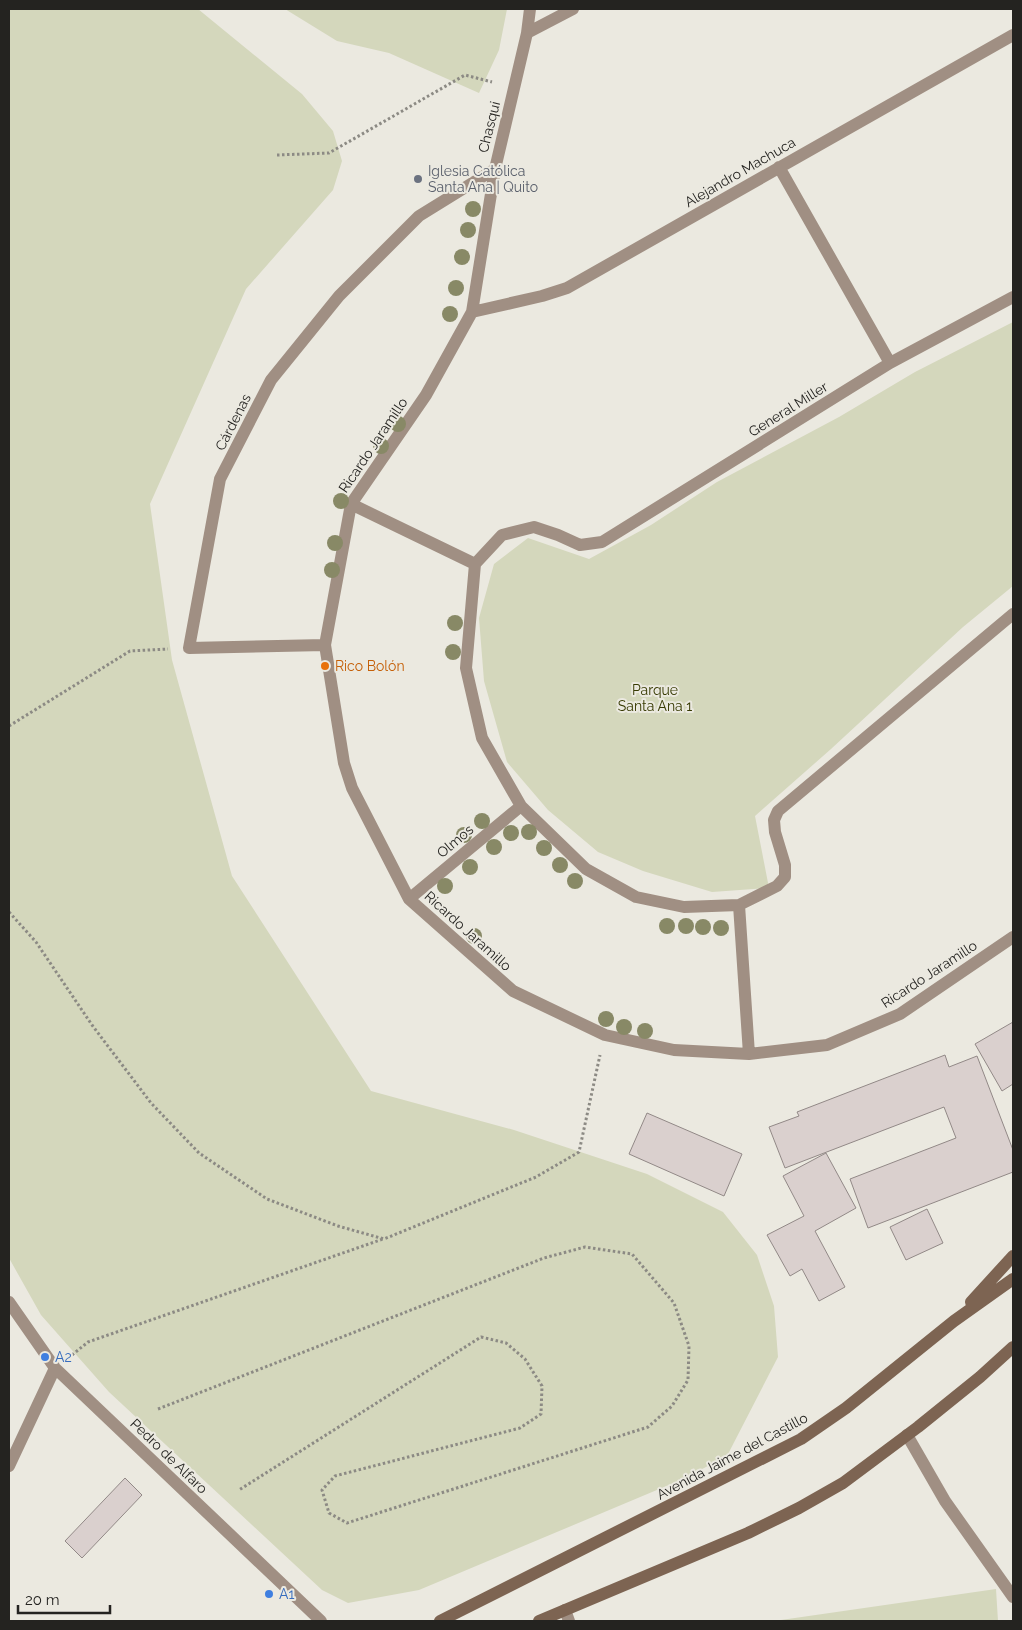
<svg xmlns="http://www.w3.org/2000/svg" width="1022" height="1630" font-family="Raleway,sans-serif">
<rect width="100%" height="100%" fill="#ebe9e0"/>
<path fill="#d4d7bc" d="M9,9H198L302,94L333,131L342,161L333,190L246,289L150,504L172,660L232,876L371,1091L514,1130L647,1174L723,1212L757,1255L774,1306L778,1357L727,1456L683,1479L419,1590L348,1603L322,1590L109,1392L41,1315L9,1258Z
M285,9H507L499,50L479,93L389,53L337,41Z
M1013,322V586L963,627L831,749L755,816L769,888L712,892L643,871L598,852L548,810L507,762L484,681L479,618L494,564L528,538L589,559L651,525L717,482L839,417L915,372Z
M996,1589L998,1621H774Z"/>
<path fill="#dad0ce" stroke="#928987" d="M1013,1022V1084L1002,1091L975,1044Z
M945,1055L949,1067L977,1056L1013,1150V1172L868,1228L850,1179L956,1138L944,1107L785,1168L769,1127L799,1116L797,1112Z
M647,1113L742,1154L724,1196L629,1154Z
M826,1153L856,1208L815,1231L845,1287L819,1301L802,1269L790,1276L767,1235L804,1216L783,1176Z
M927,1209L943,1243L906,1260L890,1227Z
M125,1478L142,1495L82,1558L65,1541Z"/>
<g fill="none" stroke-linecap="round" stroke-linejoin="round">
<path stroke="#8c8a84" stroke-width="3" stroke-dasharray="2.5 2.5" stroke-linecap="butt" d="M277,155L329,153L465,75L492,82
M9,726L130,651L168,649
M9,912L36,942L92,1025L151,1103L199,1153L267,1199L338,1226L384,1239L536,1177L579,1152L600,1055
M72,1355L88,1342L383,1239
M158,1409L544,1258L585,1247L632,1254L674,1303L689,1346L688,1380L672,1406L648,1427L347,1523L329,1513L322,1490L335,1476L520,1428L541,1414L542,1386L525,1359L506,1343L481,1337L239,1490"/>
<path stroke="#a08f83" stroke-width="12" d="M907,1435L945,1501L1013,1597
M565,1610L569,1621"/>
<path stroke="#a08f83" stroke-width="12" d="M530,9L527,33L495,169L472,312L426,395L351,504L325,645L344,763L352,788L409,899L513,991L605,1035L674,1050L749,1054L827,1045L900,1014L1013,937
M527,33L573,9
M779,167L890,363
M1013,297L890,363L602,542L580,545L558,535L534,527L502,535L475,564L466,668L482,738L521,806L586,869L636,897L684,907L739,905L777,886L785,877V865L775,832L774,820L778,811L1013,614
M472,312L542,296L567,288L1013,35
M351,504L475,564
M325,645L189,648L220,479L271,380L339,296L419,216L495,169
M409,899L521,806
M739,905L749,1054
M9,1302L55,1368L321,1621
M9,1466L55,1368"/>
<path stroke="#7d6452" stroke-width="12" d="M971,1302L1013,1256
M440,1621L801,1439L846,1408L954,1321L1013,1279
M539,1621L748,1533L799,1508L843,1483L918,1427L980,1377L1013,1347"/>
</g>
<g fill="#888966">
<circle cx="473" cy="209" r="8"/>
<circle cx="468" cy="230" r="8"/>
<circle cx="462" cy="257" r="8"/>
<circle cx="456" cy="288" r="8"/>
<circle cx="450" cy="314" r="8"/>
<circle cx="398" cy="424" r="8"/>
<circle cx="381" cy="446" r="8"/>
<circle cx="341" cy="501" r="8"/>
<circle cx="335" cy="543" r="8"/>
<circle cx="332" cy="570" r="8"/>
<circle cx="455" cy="623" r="8"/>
<circle cx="453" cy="652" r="8"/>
<circle cx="482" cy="821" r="8"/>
<circle cx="529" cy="832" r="8"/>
<circle cx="511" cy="833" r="8"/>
<circle cx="464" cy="835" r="8"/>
<circle cx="494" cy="847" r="8"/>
<circle cx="544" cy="848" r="8"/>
<circle cx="560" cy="865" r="8"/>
<circle cx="470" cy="867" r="8"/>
<circle cx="575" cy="881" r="8"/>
<circle cx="445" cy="886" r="8"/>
<circle cx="667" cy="926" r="8"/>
<circle cx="686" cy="926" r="8"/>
<circle cx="703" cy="927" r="8"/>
<circle cx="721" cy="928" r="8"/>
<circle cx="474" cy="936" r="8"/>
<circle cx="606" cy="1019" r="8"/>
<circle cx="624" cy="1027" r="8"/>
<circle cx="645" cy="1031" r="8"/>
</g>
<circle fill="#6b7280" stroke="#ebe9e0" stroke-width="2" cx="418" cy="179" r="5"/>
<circle fill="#e8710a" stroke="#ebe9e0" stroke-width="2" cx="325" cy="666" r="5"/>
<g fill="#3f7fe0" stroke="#ebe9e0" stroke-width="2">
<circle cx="45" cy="1357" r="5"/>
<circle cx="269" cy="1594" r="5"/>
</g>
<g text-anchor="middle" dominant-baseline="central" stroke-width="4" stroke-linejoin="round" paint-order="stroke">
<g font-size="14" fill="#242320" stroke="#ebe9e0">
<text transform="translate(489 127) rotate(-76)">Chasqui</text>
<text transform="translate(740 172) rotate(-30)">Alejandro Machuca</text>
<text transform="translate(788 409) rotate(-32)">General Miller</text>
<text transform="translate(233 422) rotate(-63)">Cárdenas</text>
<text transform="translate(373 445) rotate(-56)">Ricardo Jaramillo</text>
<text transform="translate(455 841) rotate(-40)">Olmos</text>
<text transform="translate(468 931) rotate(42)">Ricardo Jaramillo</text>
<text transform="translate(929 974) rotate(-33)">Ricardo Jaramillo</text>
<text transform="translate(169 1456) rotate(44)">Pedro de Alfaro</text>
<text transform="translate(732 1456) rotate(-28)">Avenida Jaime del Castillo</text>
</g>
<g font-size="14" fill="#5b616d" stroke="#ebe9e0" text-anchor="start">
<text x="428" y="171">Iglesia Católica<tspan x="428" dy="16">Santa Ana | Quito</tspan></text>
</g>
<g font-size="14" fill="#c56008" stroke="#ebe9e0" text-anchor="start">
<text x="335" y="666">Rico Bolón</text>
</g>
<g font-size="14" fill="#373a02" stroke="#ebe9e0">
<text x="655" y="690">Parque<tspan x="655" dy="16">Santa Ana 1</tspan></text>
</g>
<g font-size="14" fill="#366cbe" stroke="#ebe9e0" text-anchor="start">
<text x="55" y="1357">A2</text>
<text x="279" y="1594">A1</text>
</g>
</g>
<rect width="1022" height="1630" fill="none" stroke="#242320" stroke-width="20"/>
<path d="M18 1605v8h92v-8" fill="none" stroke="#242320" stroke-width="2.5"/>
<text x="25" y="1605" font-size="15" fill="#242320" stroke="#ebe9e0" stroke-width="4" paint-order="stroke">20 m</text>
</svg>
